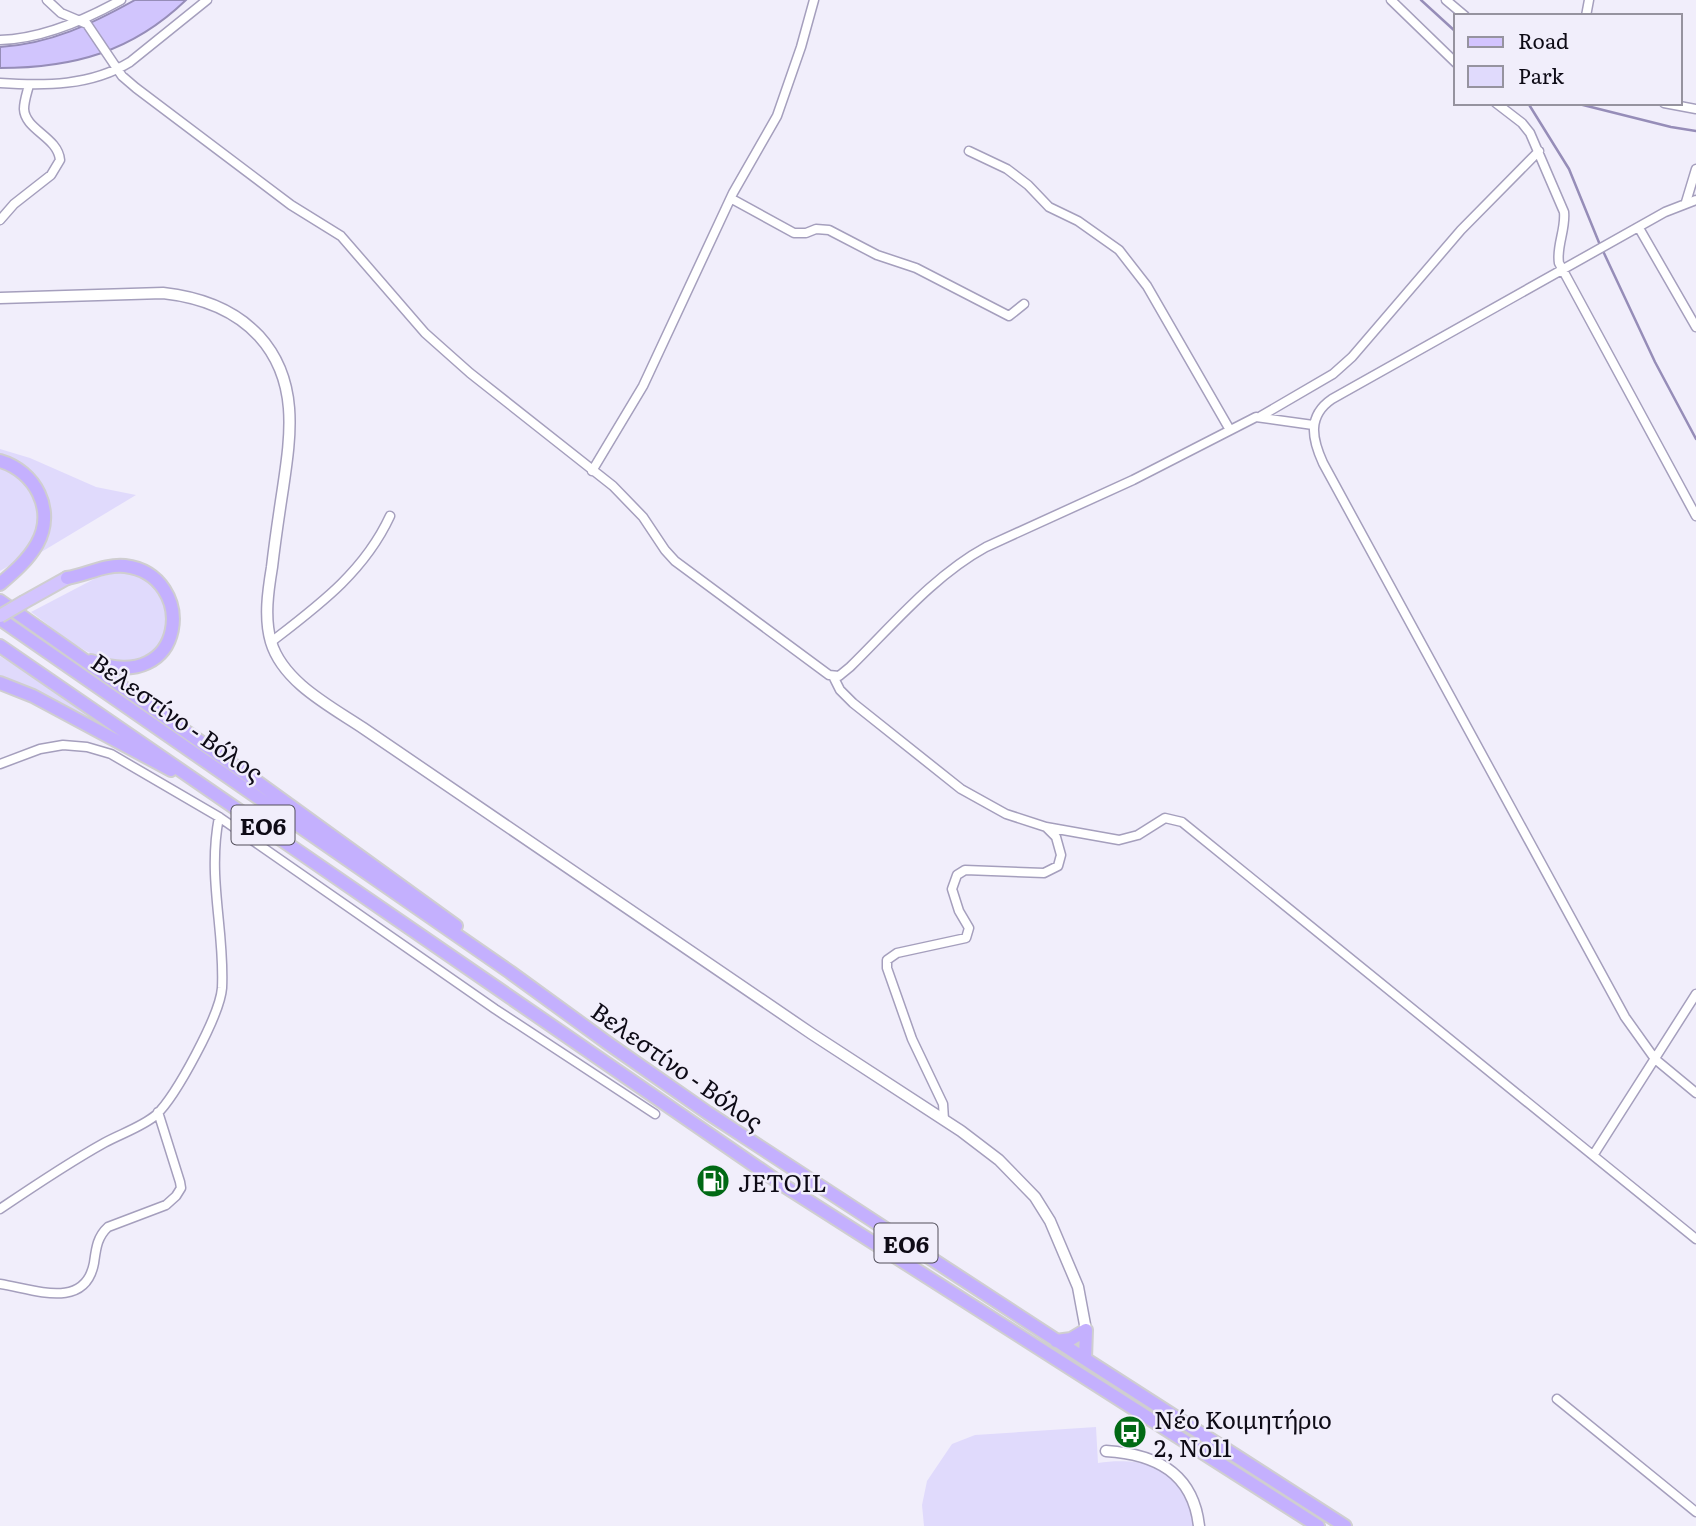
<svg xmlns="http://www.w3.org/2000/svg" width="1696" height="1526" font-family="Literata,serif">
<rect width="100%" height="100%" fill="#f1eefb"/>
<path fill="#e0dafc" d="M0,449L30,458L96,487L136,495L38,554L47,534L49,507L0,457Z
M0,467C41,480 51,531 19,559C13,564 6,567 0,571Z
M122,571C130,574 141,576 148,580C155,585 160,594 163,601C180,643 142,670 103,658C77,650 53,628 31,612L96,578Z
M0,656L117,732L134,744L0,678Z
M1096,1427L1098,1463C1126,1459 1161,1461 1180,1484C1190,1495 1192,1512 1194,1526H924L922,1505L927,1481L952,1444L975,1435Z"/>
<path fill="#d1c5fd" stroke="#968db8" stroke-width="2" d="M135,0H186C132,52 73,68 0,68V47C50,44 92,24 135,0Z"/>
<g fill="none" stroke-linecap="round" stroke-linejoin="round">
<path stroke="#968db8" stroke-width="2.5" d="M1421,0L1456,32
M1528,103L1569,169L1600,245
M1575,103L1671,127L1696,131
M1603,251L1655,362L1696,439"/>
<defs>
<path id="minor" d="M47,0L61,13L87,24L122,76L136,88L291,205L341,236L425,333L470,373L613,486L643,517L665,550L675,561L829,675L839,676L850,667C892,626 933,576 986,547L1133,480L1256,417L1313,425
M1391,0L1456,63
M1446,0L1465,16
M1586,16L1589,0
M0,40C42,39 85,20 121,0
M0,83C45,86 91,86 130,62L207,0
M1496,103L1522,123L1530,133L1564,212C1566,229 1556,247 1559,263L1696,516
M1664,103L1696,109
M969,151L1007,169L1028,185L1049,207L1078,221L1119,250L1147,286L1230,430
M732,199L794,233H806L816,229L829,230L877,255L916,268L1009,316L1024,304
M1696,200L1665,212L1332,399C1307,416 1312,439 1323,463L1625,1017L1655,1059L1696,1093
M1686,202L1696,169
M0,220L14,204L51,175L60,160C58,137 25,130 24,109C24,101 27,93 29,85
M1639,228L1696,327
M1261,416L1333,374L1352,357L1461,230L1539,151
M592,471L643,386L733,193L777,116L801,47L814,0
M271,642C319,605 364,572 390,516
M833,676L840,690L853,703L961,789L1006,814L1046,827L1056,837L1061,855L1058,866L1044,873L965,870L957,875L952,889L959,911L969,928L966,938L897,953L887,960V968L912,1039L943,1104L944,1120
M0,764L40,749L63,745L87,747L111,754L219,817L495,1009L655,1114
M1046,827L1119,840L1138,835L1165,818L1182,822L1696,1239
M1594,1154L1696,994
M0,1209C34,1186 68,1163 104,1143C120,1134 142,1127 156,1115C176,1096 220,1015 222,988C225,930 207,879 219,817
M0,1284C33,1289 85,1311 94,1263C96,1249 97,1237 108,1227L166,1205L176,1196L181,1188L180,1182L158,1112
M1557,1399L1696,1512"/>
<path id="tertiary" d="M0,298L163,293C199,297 234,309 259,336C299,380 291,434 283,488C279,514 275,541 272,567C268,591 264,618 271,642C283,682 330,706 363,728L812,1034L961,1131L999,1160L1035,1197L1050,1221L1078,1287L1086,1330
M1106,1451C1156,1454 1193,1473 1199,1526"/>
<path id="primary" d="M24,602L67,578"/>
<path id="trunk" d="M0,461C35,471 56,510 37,544C28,560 14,572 0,584
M67,578C86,575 105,564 125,566C198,575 188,697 91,661
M0,601L242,771L456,926
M0,619L510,972L609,1044L708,1113L1085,1359L1345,1526
M0,646L783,1185L1318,1526
M0,683L33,696L171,770
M1056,1341L1071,1339L1086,1330
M1085,1359L1086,1330"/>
</defs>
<use href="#minor" stroke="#a59fbd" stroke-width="11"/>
<use href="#tertiary" stroke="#a59fbd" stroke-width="13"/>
<use href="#primary" stroke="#cfced0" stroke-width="16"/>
<use href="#trunk" stroke="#cfced0" stroke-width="16"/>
<use href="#minor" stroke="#fff" stroke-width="8"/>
<use href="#tertiary" stroke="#fff" stroke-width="10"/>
<use href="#primary" stroke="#d3c4fe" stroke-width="12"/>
<use href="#trunk" stroke="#c4b0fe" stroke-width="12"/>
<defs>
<path id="primary-bridge" d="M0,616L24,602"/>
</defs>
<use href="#primary-bridge" stroke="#cfced0" stroke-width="16" stroke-linecap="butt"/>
<use href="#primary-bridge" stroke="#d3c4fe" stroke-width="12"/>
</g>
<defs>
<symbol id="fuel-disc" viewBox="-11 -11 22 22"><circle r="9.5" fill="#016915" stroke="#f1eefb"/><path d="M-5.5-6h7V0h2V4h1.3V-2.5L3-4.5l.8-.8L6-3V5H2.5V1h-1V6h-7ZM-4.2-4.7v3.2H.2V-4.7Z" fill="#fff"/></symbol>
<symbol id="bus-disc" viewBox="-11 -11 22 22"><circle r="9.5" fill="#016915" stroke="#f1eefb"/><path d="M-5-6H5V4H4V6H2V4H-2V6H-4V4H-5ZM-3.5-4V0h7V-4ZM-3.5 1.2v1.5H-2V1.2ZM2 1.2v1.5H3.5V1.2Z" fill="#fff"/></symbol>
</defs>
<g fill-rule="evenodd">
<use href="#fuel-disc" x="694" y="1162" width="38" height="38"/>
<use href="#bus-disc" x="1111" y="1413" width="38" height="38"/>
</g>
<g text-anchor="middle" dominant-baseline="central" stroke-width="5" stroke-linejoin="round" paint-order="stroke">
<g fill="#f1eefb" stroke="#524f5b" stroke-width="2">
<rect x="231.5" y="805.5" width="63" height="39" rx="5"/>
<rect x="874.5" y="1223.5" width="63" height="39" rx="5"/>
</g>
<g font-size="23" font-weight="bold" fill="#0e0b16">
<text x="263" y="825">ΕΟ6</text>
<text x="906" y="1243">ΕΟ6</text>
</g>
<g font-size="24" fill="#0e0b16" stroke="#f1eefb">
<text transform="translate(178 716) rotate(35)">Βελεστίνο - Βόλος</text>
<text transform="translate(678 1065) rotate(35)">Βελεστίνο - Βόλος</text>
</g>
<g font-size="24" fill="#0e0b16" stroke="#f1eefb" text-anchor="start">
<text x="738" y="1181">JETOIL</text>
<text x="1154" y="1418">Νέο Κοιμητήριο<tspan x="1154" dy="28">2, Νο11</tspan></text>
</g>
</g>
<rect x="1454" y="14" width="228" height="91" fill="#f1eefb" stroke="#96939f" stroke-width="2"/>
<rect x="1468" y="37" width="35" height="10" fill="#d3c4fe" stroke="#96939f" stroke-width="2"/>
<text x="1518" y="49" font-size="21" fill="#0e0b16">Road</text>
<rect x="1468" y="66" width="35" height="21" fill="#e0dafc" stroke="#96939f" stroke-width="2"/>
<text x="1518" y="84" font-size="21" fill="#0e0b16">Park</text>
</svg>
